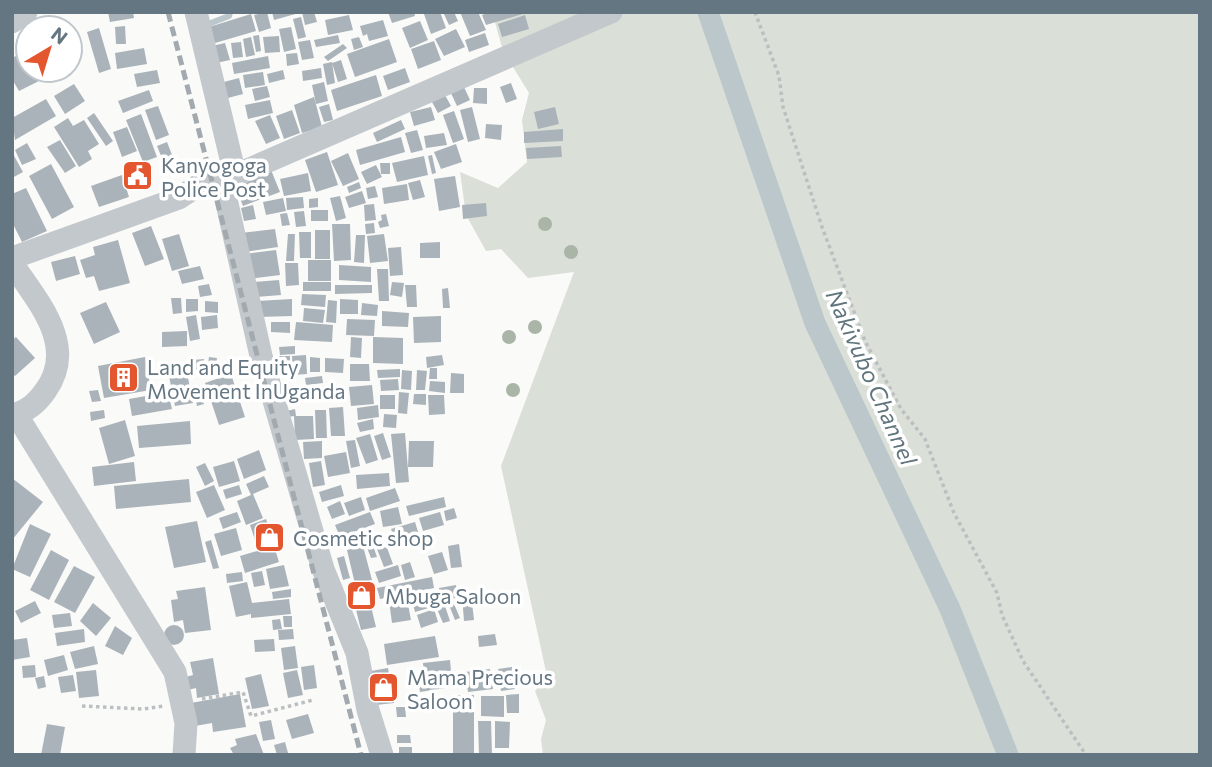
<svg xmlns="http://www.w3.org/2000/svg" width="1212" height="767" font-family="Commissioner,sans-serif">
<rect width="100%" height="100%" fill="#fafaf8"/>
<path fill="#dadfd7" d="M454,12H1200V755H543L541,739L546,720L535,691L547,676L501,466L574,272L528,278L501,249L486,251L466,215L460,172L498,188L527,162L522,120L529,93L503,51L493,15Z"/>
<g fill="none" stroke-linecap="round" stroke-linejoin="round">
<path stroke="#bbc7cb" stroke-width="6" d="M211,23L229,16L230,12"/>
<path stroke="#bbc7cb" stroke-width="21" d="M708,12L815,323L950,609L1008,755"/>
</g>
<path fill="#aab3b9" d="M108,12H133L134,18L110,22Z
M267,12L271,28L259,32L254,15Z
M272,12H299V13L274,20Z
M302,12H314L317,22L305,25Z
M388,12H414L415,16L392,23Z
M430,12H440L446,28L431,34L424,14Z
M443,12H454L458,21L449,25Z
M460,12H478L486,30L470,36Z
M490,12H526V13L486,25L482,15Z
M251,14L256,31L215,43L209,27Z
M349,15L353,30L328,35L325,20Z
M525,15L529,29L502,37L498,24Z
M301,17L306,37L298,39L293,19Z
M383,20L388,36L369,41L367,34L363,36L360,26Z
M420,21L428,40L410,48L402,28Z
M125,26L126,44H116L115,27Z
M291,27L296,49L284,52L279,29Z
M99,28L111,69L99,73L87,32Z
M456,29L465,47L444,56L435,39Z
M485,33L489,45L469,52L465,40Z
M259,35L261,51L256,52L253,36Z
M338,35L340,43L316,47L314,40Z
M279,36L280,52L265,53L263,37Z
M251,37L255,55L246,57L243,39Z
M359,37L363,47L354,50L351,39Z
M389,39L397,62L355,77L347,54Z
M310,40L314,58L302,60L298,42Z
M434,41L441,60L418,69L411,49Z
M241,42L243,57L233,58L231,43Z
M225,43L230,60L216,63L212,46Z
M343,44L347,48L328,61L324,57Z
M144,48L147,64L117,69L115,53Z
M24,52L28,70H33L39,81L19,91L12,79V58Z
M297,53L299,64L287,66L286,54Z
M268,56L270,68L234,74L232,63Z
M341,60L347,79L338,82L332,63Z
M332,62L335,83L327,85L323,64Z
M321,68L322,78L303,81L302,71Z
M405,68L410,82L388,90L383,76Z
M42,70H63L48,80Z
M157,70L160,83L137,87L134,74Z
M283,70L285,79L269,83L267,74Z
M263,72L265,85L245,88L243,75Z
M376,75L382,96L337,111L331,90Z
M239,78L243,94L224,99L220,83Z
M324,82L328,101L316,104L312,85Z
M511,83L517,99L506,103L500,87Z
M74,84L85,101L65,114L54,96Z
M463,85L470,100L457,106L450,91Z
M267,86L270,97L255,101L252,89Z
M474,88H487V104L473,103Z
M149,90L153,101L123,113L118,101Z
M445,95L451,106L438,113L432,102Z
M314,97L322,127L302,133L294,105Z
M46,99L56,116L15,140L12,118Z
M270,100L273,113L248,119L245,105Z
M329,104L333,120L324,122L319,107Z
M158,106L169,135L156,140L145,110Z
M431,107L435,120L414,126L410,112Z
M472,107L480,139L468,142L460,110Z
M555,107L559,124L538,129L534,112Z
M292,110L300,133L284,139L276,116Z
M454,111L464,139L453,143L443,115Z
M94,113L113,141L106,146L87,118Z
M141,114L157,157L143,162L126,120Z
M270,115L280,138L266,144L255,121Z
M68,118L73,126L84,120L99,144L88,151L92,159L79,167L54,127Z
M401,120L405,129L377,142L373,133Z
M486,124L502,125L501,140L485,138Z
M127,127L137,151L122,157L113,132Z
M563,129V141L524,143V132Z
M417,130L423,150L411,153L405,133Z
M444,133L447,145L426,148L424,136Z
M401,137L405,152L360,165L356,150Z
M60,140L76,166L65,173L47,147Z
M167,142L174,160L164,163L157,146Z
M27,143L36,159L22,165L15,150Z
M456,144L462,162L441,169L434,152Z
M561,146L562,157L527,159L526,148Z
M12,152L23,172L12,178Z
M327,152L338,185L316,192L305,160Z
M348,153L359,179L343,186L331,161Z
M432,155L436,173L432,174L428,156Z
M424,156L428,175L397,182L392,163Z
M380,163H390V174H381Z
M51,164L74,207L52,219L29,176Z
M376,165L382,177L367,184L361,172Z
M271,170L280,192L243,206L234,183Z
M308,173L311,191L284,196L280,179Z
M122,175L129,197L99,207L91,186Z
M455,176L460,207L439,211L434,179Z
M420,180L425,197L413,200L408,183Z
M359,182L361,188L349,193L347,187Z
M407,184L409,200L384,204L382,188Z
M375,186L378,197L368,199L366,188Z
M26,188L47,231L22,242L12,222V194Z
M362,191L366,203L349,208L345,197Z
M340,196L346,218L336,221L330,198Z
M303,197L304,208L287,210L286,198Z
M283,198L286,211L266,215L263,202Z
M318,198V207L309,208V199Z
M486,203L487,216L463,219L462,205Z
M374,204L376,220L365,221L364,205Z
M253,205L256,219L244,221L241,208Z
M311,210H328V221H311Z
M304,211L306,226L296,227L294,212Z
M287,213L290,225L282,226L280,214Z
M386,214L389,226L380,228L378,222L382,220L381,215Z
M374,223L375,233L366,234L365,224Z
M332,224H350L351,260L334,261Z
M151,226L164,259L145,266L132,233Z
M275,229L278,247L244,252L241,233Z
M315,230H330V259H315Z
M299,232H311V258H300Z
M179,234L189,266L172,271L162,239Z
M288,234H295L294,261H286Z
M384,234L388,261L370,263L367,236Z
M356,235H365L364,263L354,262Z
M118,240L130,283L99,291L94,276L86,278L80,260L95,255L93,247Z
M440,242V258H420V243Z
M401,247L403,275L390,276L388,248Z
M276,250L280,275L248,279L245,254Z
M75,256L80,274L56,281L51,262Z
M308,260H331V281H308Z
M285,263H298L299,285L286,286Z
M339,265L371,267V282L339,280Z
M200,266L204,279L182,284L178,271Z
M377,269H388L389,301H379Z
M279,280L281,295L256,297L254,282Z
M303,282H331V291H303Z
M392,282L404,283L402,297L390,295Z
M209,284L212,295L200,297L198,286Z
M335,285H372V293L335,294Z
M405,285H416L417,307H407Z
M448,288L450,308H443L442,289Z
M302,294L326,295L325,307L301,305Z
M171,298H181L182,313L173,314Z
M186,299H198V311L186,312Z
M292,299V316L258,317L257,301Z
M340,299L358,300V314H340Z
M328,300L337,301L336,323L326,322Z
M205,301L218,302V313L205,312Z
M106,302L120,332L94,344L80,313Z
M362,303L378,305L377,316L361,315Z
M304,308L325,310L323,323L303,321Z
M382,311L409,313L408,327L382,326Z
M196,315L200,339L190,341L186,317Z
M217,315L218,328L202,330L201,317Z
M441,316V342L414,343L413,317Z
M347,319L375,320L374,336L346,335Z
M271,322H290V333L271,332Z
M296,322L333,325L332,342L294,340Z
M187,331V346L162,347V332Z
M16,337L35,358L15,376L12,373V340Z
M351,337L362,338L361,358L350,357Z
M373,337L403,338V364L373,363Z
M295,346V354L280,355L279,347Z
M306,355L307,374L293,375L292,356Z
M442,355L444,365L427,368L426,357Z
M279,356H290V364L279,363Z
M145,357L151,390L104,398L98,366Z
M209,357L217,358L215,373L207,372Z
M310,357L320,358V372H310Z
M325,358L344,359L343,373L325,372Z
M204,359V371H194L193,360Z
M350,364H369L370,381H350Z
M279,366H289V375L279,376Z
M430,368H437V379H429Z
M400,369V377L378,378L377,370Z
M402,370L412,371L411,390L401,389Z
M417,370L427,371L425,390H416Z
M187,373L193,403L175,406L169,376Z
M451,373L464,374V393H450Z
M231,374L245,417L219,425L205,383Z
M322,376L323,383L306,385L305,378Z
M398,379L399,390L381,391L380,380Z
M430,381L445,382V393L429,391Z
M200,385L204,404L197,406L193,386Z
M339,385L340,398L317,399L316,387Z
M372,385L374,404L351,406L349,387Z
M309,387L310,398L295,399L294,388Z
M98,390L101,401L92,402L89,391Z
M168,392L172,409L132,416L129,399Z
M399,392L409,393L407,414L398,413Z
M414,394H426V405L413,404Z
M380,395H395V409H380Z
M428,395H444L445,414L429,415Z
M378,405L379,417L358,420L357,408Z
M343,407L345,436H331L329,408Z
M295,409L296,416H313L314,439L295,440L294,416L288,417L287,411Z
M104,410L105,418L91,421L90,412Z
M315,410H326L327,438H316Z
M384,414L397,415L396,428L383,427Z
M373,419L374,429L360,432L357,423Z
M125,420L135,456L109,464L99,428Z
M190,421L191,444L139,448L137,426Z
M383,433L391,457L382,460L374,436Z
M405,433L409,482L396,483L391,434Z
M370,434L378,460L366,464L356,438Z
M355,440L360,466L351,468L346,441Z
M322,441V458L304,459L303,442Z
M409,441H434L433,467H408Z
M259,450L266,470L244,479L237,459Z
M346,452L350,473L328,477L324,456Z
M234,461L240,481L219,487L213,467Z
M321,461L325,485L313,487L309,463Z
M134,462L136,481L94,486L92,467Z
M205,463L214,481L205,486L196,467Z
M389,473L390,486L357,489L356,475Z
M264,476L269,487L253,494L263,518L246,525L237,501L251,495L246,484Z
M12,478L43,502L12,540Z
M189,479L191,502L116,509L114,486Z
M214,485L225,510L207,518L196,492Z
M239,485L242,494L226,499L223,490Z
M341,485L344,496L322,502L319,492Z
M395,488L400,501L370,511L366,498Z
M361,497L365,510L349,516L344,503Z
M444,497L446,507L409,516L406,506Z
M340,501L345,514L332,519L327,507Z
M398,507L402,524L383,527L380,511Z
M454,508L457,518L446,521L444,511Z
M237,512L241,522L223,529L219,518Z
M370,512L375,524L340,537L335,525Z
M440,512L444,525L423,531L419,518Z
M266,519L274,543L258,549L250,525Z
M197,521L206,562L174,568L165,527Z
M415,522L419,535L395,541L391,529Z
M30,524L51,534L30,577L12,569Z
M236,528L242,550L221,556L214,534Z
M428,533L431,545L424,547L421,535Z
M211,540L219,568L213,569L205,542Z
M372,543L377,557L371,558L366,545Z
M459,544L462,567L451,568L448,546Z
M386,545L393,564L384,567L377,549Z
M274,546L279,562L245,573L240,556Z
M363,546L372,580L355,584L347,550Z
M51,550L69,560L49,600L30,590Z
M442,552L448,570L434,574L428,556Z
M344,556L350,578L343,580L337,558Z
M410,562L415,577L405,580L401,565Z
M284,565L289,586L270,589L266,569Z
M398,565L401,576L379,583L375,572Z
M74,566L95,577L75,613L54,602Z
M262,571L265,585L254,587L251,573Z
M242,572L243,581L227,583L226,574Z
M432,577L434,588L380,599L377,588Z
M247,582L252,603L289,599L291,614L251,618V614L236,617L229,586Z
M456,585L458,598L441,600L439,588Z
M366,586L376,627L361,630L351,589Z
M205,587L211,630L185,633L183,620L174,622L171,600L178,599L176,591Z
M291,589V597L273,599L272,592Z
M434,590L439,605L415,612L411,597Z
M471,594L474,620L464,621L462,595Z
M407,599L411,620L392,623L389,601Z
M35,601L41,613L21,623L15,611Z
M93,603L111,618L96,636L80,621Z
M454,604L460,618L455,620L449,605Z
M445,606L450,621L443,623L437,609Z
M434,609L438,622L421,628L417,615Z
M70,613L72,626L54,628L52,615Z
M283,616H292V627H284Z
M280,619L282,629L273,630L272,620Z
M164 635a10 10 0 1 1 20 0a10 10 0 1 1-20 0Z
M115,626L132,638L123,655L105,646Z
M84,629L85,642L57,646L55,633Z
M293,629L294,639L279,640L278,630Z
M495,634L497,645L479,647L478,636Z
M435,636L439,657L387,665L384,644Z
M27,638L30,657L12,660V640Z
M274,639L275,651L255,652L254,640Z
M94,646L98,664L75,669L70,652Z
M295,646L298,668L284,670L281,648Z
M64,655L68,670L48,676L44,660Z
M213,658L219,694L197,698L196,688L188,690L186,677L193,675L190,662Z
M450,660L451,671L424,674L423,663Z
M35,665L36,677L23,678L22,666Z
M314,665L317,688L304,690L301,667Z
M512,667L515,689L501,691L498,669Z
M388,668L394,703L376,705L371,671Z
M490,669L493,689L468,692L465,672Z
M96,670L99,696L79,698L76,672Z
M297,670L303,695L288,698L283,673Z
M455,673L457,686L420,692L418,678Z
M261,674L269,706L252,709L245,678Z
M73,675L76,691L61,693L58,677Z
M44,676L46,687L38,689L35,678Z
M240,694L246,727L213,732L212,723L195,726L191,703Z
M519,694V713H507L506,695Z
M451,695H474V703L451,704Z
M481,696H504V717L481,716Z
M396,707H405L406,717H397Z
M453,708H474V755H453Z
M308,714L314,733L292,739L286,720Z
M271,720L275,739L263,741L259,722Z
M478,721H491L492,755H479Z
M495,721L510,722L509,748H495Z
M47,724L65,727L60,755H41Z
M256,734L264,755H234L230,748L237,745L235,739Z
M397,735H410L411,743H397Z
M285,742L288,753L277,755L274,745Z
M399,747H412V753H399Z"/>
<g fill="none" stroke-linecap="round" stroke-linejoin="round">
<path stroke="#bbbfc2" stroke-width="3.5" stroke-dasharray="3.5 3.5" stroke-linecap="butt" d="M755,12L779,76L783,107L822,227L865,341L901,409L925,439L954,513L997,593L1002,615L1023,661L1086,755
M202,699L243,692L251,716L313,700
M82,706L143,709L164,706"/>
<path stroke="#c3c8cc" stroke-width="23" d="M196,12L235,175
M12,22L26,12
M222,181L261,356L323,569L357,653L368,710L382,755
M12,258L179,198L211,177L222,181L611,12
M12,263C37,301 78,345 46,390C37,403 28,411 12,415
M16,414L175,672L186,723L184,755"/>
<path stroke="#a2aab0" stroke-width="5" stroke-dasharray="10 5" stroke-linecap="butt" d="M168,12L361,755"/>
</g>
<g fill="#aab4a7">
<circle cx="545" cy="224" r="7"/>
<circle cx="571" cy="252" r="7"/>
<circle cx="535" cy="327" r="7"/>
<circle cx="509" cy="337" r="7"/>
<circle cx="513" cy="390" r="7"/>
</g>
<defs>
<symbol id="civic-square" viewBox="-11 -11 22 22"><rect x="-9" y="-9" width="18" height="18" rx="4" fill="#e4572e" stroke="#fff"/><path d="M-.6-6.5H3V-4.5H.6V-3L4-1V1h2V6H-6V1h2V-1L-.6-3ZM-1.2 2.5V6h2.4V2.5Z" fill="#fff"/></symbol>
<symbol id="building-square" viewBox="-11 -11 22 22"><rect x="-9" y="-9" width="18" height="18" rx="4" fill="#e4572e" stroke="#fff"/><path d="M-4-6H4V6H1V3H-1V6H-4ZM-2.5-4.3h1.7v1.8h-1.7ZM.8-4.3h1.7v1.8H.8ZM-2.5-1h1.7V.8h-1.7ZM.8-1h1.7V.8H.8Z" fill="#fff"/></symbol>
<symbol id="shop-square" viewBox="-11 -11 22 22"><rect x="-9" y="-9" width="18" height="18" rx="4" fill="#e4572e" stroke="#fff"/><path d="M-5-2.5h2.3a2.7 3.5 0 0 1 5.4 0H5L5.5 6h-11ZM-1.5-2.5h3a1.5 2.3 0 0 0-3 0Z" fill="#fff"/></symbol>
</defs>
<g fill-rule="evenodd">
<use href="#civic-square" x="120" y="158" width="35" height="35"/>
<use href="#building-square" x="106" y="360" width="35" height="35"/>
<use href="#shop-square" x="252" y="520" width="35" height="35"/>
<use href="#shop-square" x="344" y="578" width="35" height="35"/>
<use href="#shop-square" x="366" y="670" width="35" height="35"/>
</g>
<g text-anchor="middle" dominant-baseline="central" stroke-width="7" stroke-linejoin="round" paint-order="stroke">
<g font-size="21" fill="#657683" stroke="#fff" text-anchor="start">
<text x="161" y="164">Kanyogoga<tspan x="161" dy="24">Police Post</tspan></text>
<text x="147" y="366">Land and Equity<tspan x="147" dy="24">Movement InUganda</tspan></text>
<text x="293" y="537">Cosmetic shop</text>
<text x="385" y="595">Mbuga Saloon</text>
<text x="407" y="676">Mama Precious<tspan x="407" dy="24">Saloon</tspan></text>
</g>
<g font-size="23" font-style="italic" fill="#60757c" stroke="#fff">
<text transform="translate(872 377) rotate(66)">Nakivubo Channel</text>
</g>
</g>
<rect width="1212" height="767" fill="none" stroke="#657683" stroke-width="28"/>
<g transform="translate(49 49) rotate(38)"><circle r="33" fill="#ffffff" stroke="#c1c8cd" stroke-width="2"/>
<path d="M0-5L12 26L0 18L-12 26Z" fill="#e4572e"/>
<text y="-10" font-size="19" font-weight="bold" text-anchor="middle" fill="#657683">N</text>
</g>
</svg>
